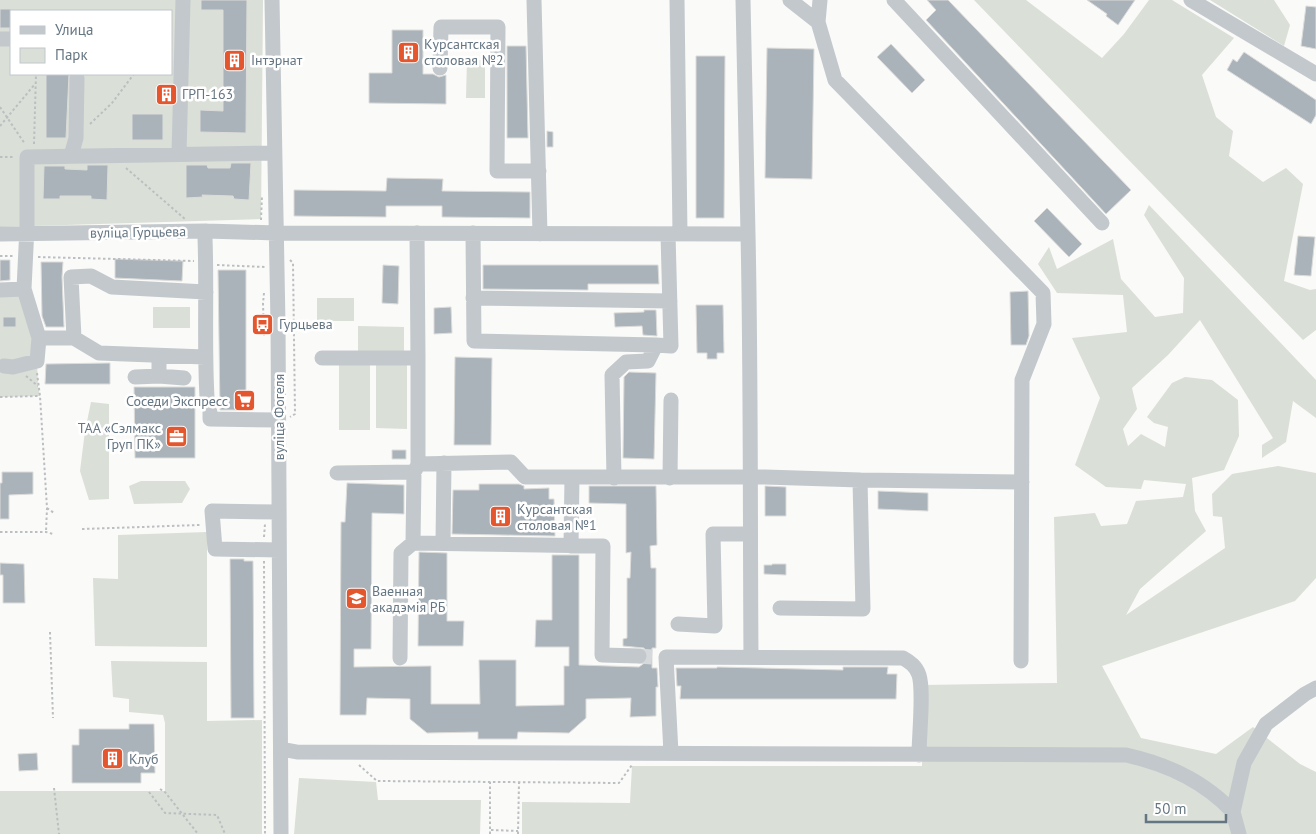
<svg xmlns="http://www.w3.org/2000/svg" width="1316" height="834" font-family="'PT Sans',sans-serif">
<rect width="100%" height="100%" fill="#fafaf8"/>
<path fill="#dadfd7" fill-rule="evenodd" d="M0,0H263L261,219L0,227ZM11,11H171V74H11Z
M974,0H1026L1102,58L1124,34L1149,0H1172L1234,38L1202,75L1216,117L1233,131L1229,156L1263,182L1286,168L1303,184L1284,281L1310,290L1316,289V330L1303,340Z
M1210,0H1274L1290,25L1284,46Z
M467,60H485V98H466Z
M1149,205L1316,380V418L1293,401L1286,442L1262,458V445L1273,438L1200,320L1168,355L1132,388L1137,409L1123,429L1128,446L1141,434L1165,447L1168,427L1154,423L1147,417L1172,383L1185,377L1212,380L1238,400L1239,436L1224,470L1192,478L1195,511L1206,531L1140,589L1126,615L1225,548L1222,517L1213,516L1212,494L1232,474L1278,466L1316,473V578L1295,601L1102,666L1141,738L1216,754L1253,727L1300,764L1316,772V834H522V802L630,803L632,766H922L924,685L1057,683L1054,517L1095,513L1101,526L1127,524L1136,501L1183,497L1186,484L1144,480L1141,489L1106,487L1075,465L1100,398L1072,338L1127,332L1123,295L1057,293L1038,264L1049,247L1057,269L1113,239L1121,279L1155,317L1183,313L1184,278L1144,215Z
M24,289L37,361L38,386L40,396L0,397V290Z
M317,298H354V321H317Z
M153,307H190V328H153Z
M358,326L404,327V354L358,353Z
M376,362H407V429L376,428Z
M339,364H370V430H339Z
M91,402L109,404V499L89,500L80,471L85,431Z
M141,481H185L190,489L182,503L134,504L129,486Z
M207,532V647L95,646L93,578L118,579V535Z
M111,661L207,662V721L262,720V834H0V791H165V723L163,715L129,712V699L113,697Z
M299,778L376,782L378,800H481L480,834H294Z"/>
<path fill="#aab3b9" stroke="#dcdcda" d="M201,0H247L246,133L200,132V110L223,111V10H201Z
M927,0H948L1131,190L1106,214L926,20L936,10Z
M1087,0H1135L1118,25L1106,16L1107,14Z
M1306,6L1316,7V49L1301,46Z
M0,9H11V28H0Z
M392,30H423V74H433L439,77L446,75V104L369,103V73H392Z
M891,44L925,80L912,93L877,57Z
M507,46H526L528,138H507Z
M767,48L814,49L812,179L765,178Z
M1244,52L1316,100V115L1311,124L1227,70L1233,59L1237,62Z
M696,56H725L724,218H696Z
M46,74H69L66,138H46Z
M132,114H163V140H132Z
M547,131L553,132V147H547Z
M231,163H251L249,200L234,199L233,196L202,195L203,197L186,198V165H207L208,168H230Z
M87,165H108L107,200L91,199V196H60V199H43L44,166H65V169L87,170Z
M387,178L443,179L442,191L530,192V218L442,217V206H386V217L294,216V190L386,191Z
M1047,208L1082,244L1069,257L1034,221Z
M1298,236L1315,237L1311,276L1294,275Z
M115,259L183,261L182,281L115,278Z
M0,260H10V280L0,281Z
M41,262H63L62,277L64,327H46L42,316Z
M383,265L399,266L398,304L382,303Z
M483,265H658L659,284H588V290L483,289Z
M218,270H246V391L249,390V410H220Z
M1028,291L1029,336L1026,345H1011L1010,292Z
M696,305H723L724,353H717V359H707V353H697Z
M451,307L452,333L434,334V308Z
M644,310H656L657,336L643,335L642,326L615,327L614,313L644,312Z
M3,317H16V327H3Z
M455,357L492,358L491,445H454Z
M110,363V384H45L46,364Z
M629,372L656,373L654,459L623,458L624,377Z
M134,387H195V458H135Z
M392,450H406V459H392Z
M2,472H33V494L9,495V519H0V483H2Z
M347,483L404,485V514L372,513L371,649H354V667L431,666V704H480L479,660H516V706L564,705V666H569V647H535L536,620H552V555H579V665L639,667L647,661L648,656L644,648L623,646V639L627,638V578H630L631,552L626,553V504L589,503V486H656L657,545L650,546L651,568H656V648H652V668H657L658,687H656V716L630,717L631,698L586,699V718L569,733L518,732L517,739H478V732L427,733L410,719V699L367,698L366,715H340L341,522H345Z
M479,484H519L524,486V489L549,488V499H554L555,536L452,534L453,490H479Z
M765,486L786,487V516H765Z
M878,491L928,493V511L878,509Z
M419,552L447,553V621H464L463,646H418Z
M230,559H244V561H253L254,718H231Z
M0,563L24,564L25,603H3V575H0Z
M772,564H786V575L764,574V565H772Z
M717,667L843,670V667H888L887,674H897L896,699H680L681,686H677L676,668H717Z
M129,724H154L155,773H141V783H72V745H79V729H129Z
M37,753L38,770L19,771L18,754Z"/>
<g fill="none" stroke-linecap="round" stroke-linejoin="round">
<path stroke="#d5d9db" stroke-width="15" stroke-dasharray="15 8" stroke-linecap="butt" d="M639,656L652,657"/>
<path stroke="#bbbfc2" stroke-width="2" stroke-dasharray="2.5 2.5" stroke-linecap="butt" d="M0,107L25,144
M90,124L112,103L134,74
M0,126L35,84
M34,144L36,74
M0,157H15
M126,168L185,219
M261,220L262,195
M0,256H14
M38,257L194,261
M290,260L293,263L295,414L290,417
M217,265L265,267
M264,293L263,303L264,336
M37,373L40,396L47,508L46,532
M26,376L38,386
M0,397L40,396
M47,508L54,513
M82,529L200,525
M0,532H46L53,534
M264,537L265,524
M264,561L265,834
M50,632L53,718
M359,765L377,781L619,783L632,765
M54,788L59,834
M160,789L165,792L198,834
M149,792L165,813L217,815L225,834
M491,830L518,831
M490,834V782
M518,834L519,782"/>
<path stroke="#c3c8cc" stroke-width="15" d="M272,0L278,324L281,834
M534,0L540,234
M677,0L680,234
M790,0L818,22L820,0
M894,0L1102,223
M1191,0L1316,74
M818,22L835,80L1043,293L1044,324L1022,380L1021,661
M0,39H11
M440,68L441,27H498L497,171H539
M179,154L183,0
M71,156L76,138L77,78
M206,231L205,238C207,291 204,344 207,397
M417,233L418,358
M473,233L474,341L656,345
M0,234L206,231L276,233L748,234L743,0
M748,234C751,375 750,516 751,657
M0,290L24,289
M473,298L670,301
M39,338H74L99,353L205,357
M74,338L71,277L91,276L112,287L206,292
M322,358H418V464L511,462L525,477H765L860,480L863,609L780,608
M4,366L13,367L37,361L39,338L24,289L27,227V157L274,153
M159,376L184,378
M135,377L159,376V356
M210,412V419L278,420
M337,473L414,472L418,465
M614,478L612,375L626,362L648,361L656,345L671,346L668,234
M670,478L671,400
M860,480L1022,482
M413,543L603,546L602,655L639,656
M443,543L444,463
M571,546L572,477
M279,550L215,549L212,511L279,512
M678,624L715,626L713,534H750
M400,658L401,553L413,543L414,472
M281,749L297,752L1126,755C1167,764 1204,781 1233,812
M671,753L666,657L903,658C910,662 916,666 919,675C924,690 919,736 919,755
M1239,834L1233,812L1244,763L1266,724L1305,694L1316,688"/>
</g>
<defs>
<symbol id="building-square" viewBox="-11 -11 22 22"><rect x="-9" y="-9" width="18" height="18" rx="4" fill="#e4572e" stroke="#fff"/><path d="M-4-6H4V6H1V3H-1V6H-4ZM-2.5-4.3h1.7v1.8h-1.7ZM.8-4.3h1.7v1.8H.8ZM-2.5-1h1.7V.8h-1.7ZM.8-1h1.7V.8H.8Z" fill="#fff"/></symbol>
<symbol id="bus-square" viewBox="-11 -11 22 22"><rect x="-9" y="-9" width="18" height="18" rx="4" fill="#e4572e" stroke="#fff"/><path d="M-5-6H5V4H4V6H2V4H-2V6H-4V4H-5ZM-3.5-4V0h7V-4ZM-3.5 1.2v1.5H-2V1.2ZM2 1.2v1.5H3.5V1.2Z" fill="#fff"/></symbol>
<symbol id="supermarket-square" viewBox="-11 -11 22 22"><rect x="-9" y="-9" width="18" height="18" rx="4" fill="#e4572e" stroke="#fff"/><path d="M-6-5.5h2.5l.6 2H6L4.5 2H-2.5L-4.4-4H-6ZM-1.5 3.2a1.3 1.3 0 1 0 .1 0ZM3 3.2a1.3 1.3 0 1 0 .1 0Z" fill="#fff"/></symbol>
<symbol id="office-square" viewBox="-11 -11 22 22"><rect x="-9" y="-9" width="18" height="18" rx="4" fill="#e4572e" stroke="#fff"/><path d="M-6-3h4V-5.5h4V-3h4V5H-6ZM-1-4.5V-3h2v-1.5ZM-6 0V1H6V0Z" fill="#fff"/></symbol>
<symbol id="university-square" viewBox="-11 -11 22 22"><rect x="-9" y="-9" width="18" height="18" rx="4" fill="#e4572e" stroke="#fff"/><path d="M0-5L7-2L0 1L-7-2ZM-4 1L0 2.5L4 1V4Q0 6-4 4Z" fill="#fff"/></symbol>
</defs>
<g fill-rule="evenodd">
<use href="#building-square" x="396" y="40" width="25" height="25"/>
<use href="#building-square" x="222" y="48" width="25" height="25"/>
<use href="#building-square" x="154" y="82" width="25" height="25"/>
<use href="#bus-square" x="250" y="312" width="25" height="25"/>
<use href="#supermarket-square" x="232" y="388" width="25" height="25"/>
<use href="#office-square" x="164" y="424" width="25" height="25"/>
<use href="#building-square" x="488" y="504" width="25" height="25"/>
<use href="#university-square" x="344" y="586" width="25" height="25"/>
<use href="#building-square" x="100" y="746" width="25" height="25"/>
</g>
<g text-anchor="middle" dominant-baseline="central" stroke-width="5" stroke-linejoin="round" paint-order="stroke">
<g font-size="14" fill="#657683" stroke="#fff" text-anchor="start">
<text x="424" y="44">Курсантская<tspan x="424" dy="16">столовая №2</tspan></text>
<text x="251" y="60">Інтэрнат</text>
<text x="182" y="94">ГРП-163</text>
<text x="279" y="324">Гурцьева</text>
<text x="228" y="401" text-anchor="end">Соседи Экспресс</text>
<text x="161" y="428" text-anchor="end">ТАА «Сэлмакс<tspan x="161" dy="16">Груп ПК»</tspan></text>
<text x="517" y="509">Курсантская<tspan x="517" dy="16">столовая №1</tspan></text>
<text x="372" y="591">Ваенная<tspan x="372" dy="16">акадэмія РБ</tspan></text>
<text x="129" y="759">Клуб</text>
</g>
<g font-size="14" fill="#657683" stroke="#fff">
<text transform="translate(138 232) rotate(-1)">вуліца Гурцьева</text>
<text transform="translate(279 417) rotate(-90)">вуліца Фогеля</text>
</g>
</g>
<rect x="10" y="10" width="162" height="65" fill="#ffffff" stroke="#c1c8cd"/>
<rect x="20" y="26" width="25" height="8" fill="#c3c8cc" stroke="#c1c8cd"/>
<text x="55" y="35" font-size="15" fill="#657683">Улица</text>
<rect x="20" y="48" width="25" height="15" fill="#dadfd7" stroke="#c1c8cd"/>
<text x="55" y="60" font-size="15" fill="#657683">Парк</text>
<path d="M1146 814v8h80v-8" fill="none" stroke="#657683" stroke-width="2.5"/>
<text x="1154" y="814" font-size="15" fill="#657683" stroke="#ffffff" stroke-width="4" paint-order="stroke">50 m</text>
</svg>
